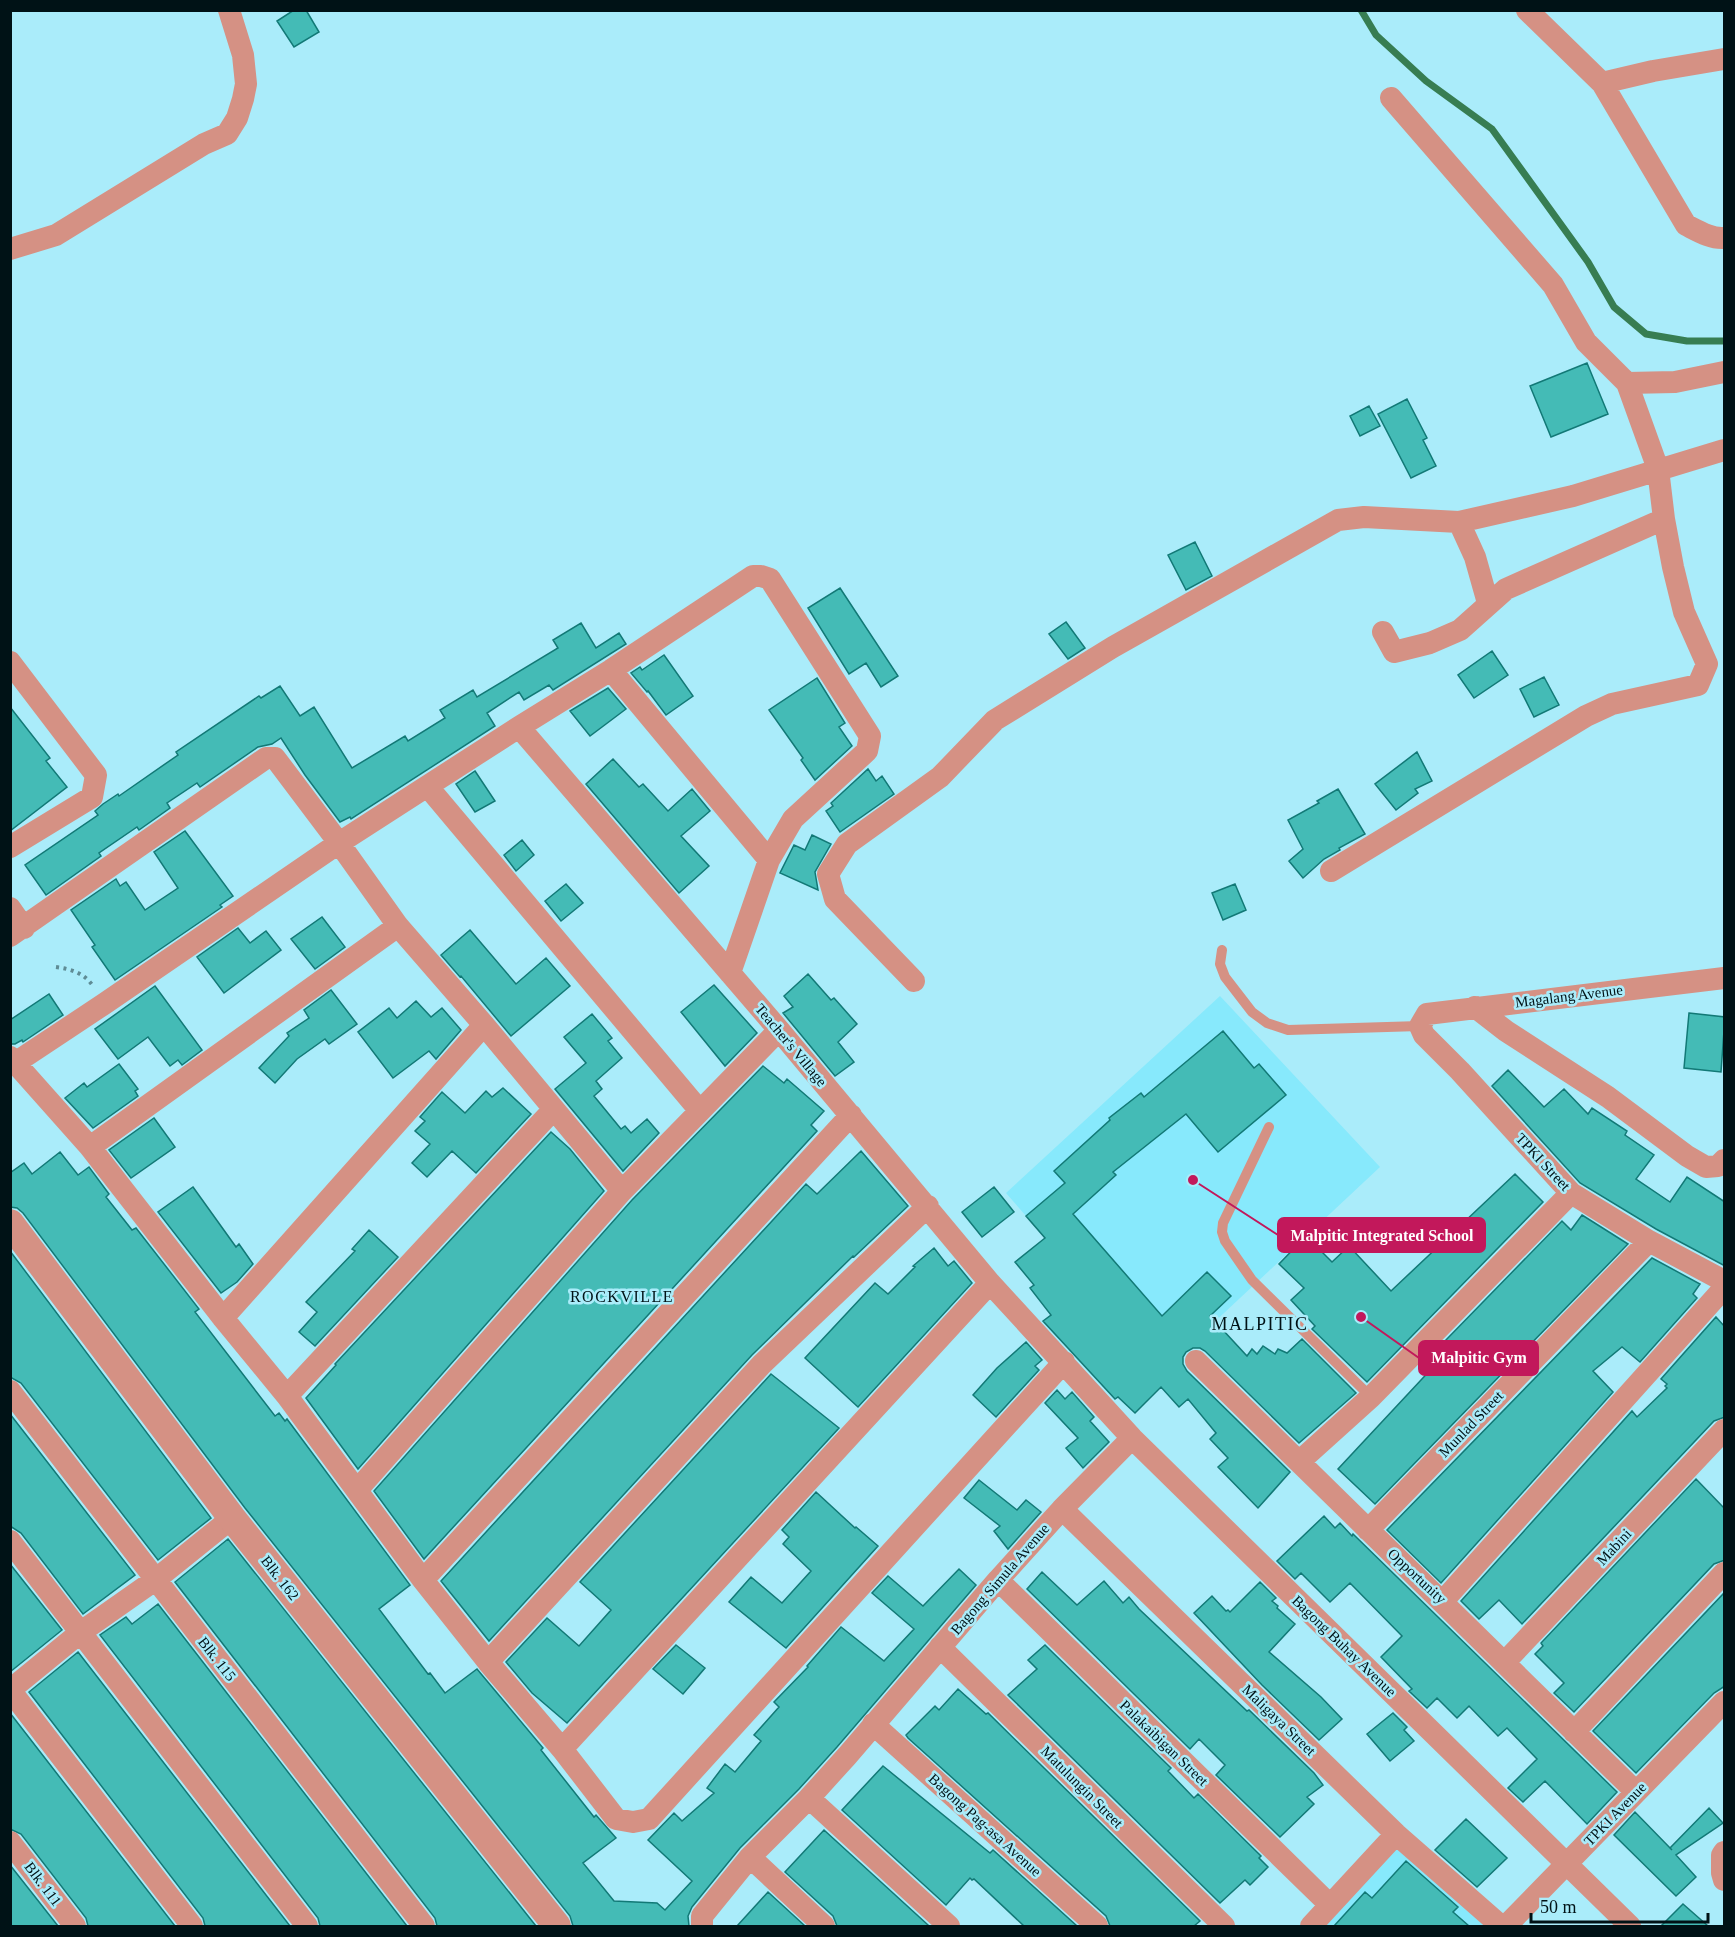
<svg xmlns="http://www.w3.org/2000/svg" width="1735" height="1937" font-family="'Times New Roman',serif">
<rect width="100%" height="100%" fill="#aaecfa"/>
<path fill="#87e9fc" d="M1220,996L1380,1167L1161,1372L1006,1193Z
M1398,1841L1493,1926H1319Z"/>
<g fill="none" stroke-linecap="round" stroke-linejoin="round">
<path stroke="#377d52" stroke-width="7" d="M1361,10L1376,35L1426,81L1492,129L1588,262L1614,307L1646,334L1687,341H1724"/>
</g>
<path fill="#44bbb6" stroke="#127976" stroke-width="1.5" d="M294,10H306L319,32L294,47L277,21Z
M1587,363L1608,414L1551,437L1530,386Z
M1407,399L1427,438L1423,440L1436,466L1411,478L1378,414Z
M1369,406L1380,426L1360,436L1350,416Z
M1195,542L1212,576L1186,590L1168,555Z
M840,588L898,676L881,687L866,663L849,674L808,608Z
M1066,622L1085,648L1068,659L1049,634Z
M581,623L596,648L619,633L626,644L553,690L549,685L524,700L519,692L487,713L495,726L351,819L350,817L340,822L305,775L281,738L272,744L258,747L200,787L197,783L167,803L170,808L139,830L137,827L99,853L101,856L46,895L25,865L98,815L95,811L103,804L118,794L119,796L178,755L176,752L259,696L261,698L280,686L300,716L314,707L352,768L405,736L408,741L445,718L440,710L473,690L477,697L558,648L553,640Z
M1492,651L1508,675L1474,698L1458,675Z
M664,655L693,696L666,715L648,691L647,692L631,673L640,667L642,670Z
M1544,677L1559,705L1534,717L1520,689Z
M817,678L845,723L839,727L852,746L815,780L801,760L803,758L769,710Z
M608,688L626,709L590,736L570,711Z
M10,707L50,758L46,761L67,787L10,831Z
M1417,752L1432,781L1415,789L1418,793L1396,810L1375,784Z
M613,759L639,787L643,784L668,811L692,789L710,811L681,836L709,866L679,893L586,784Z
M868,769L876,781L882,776L894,794L840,832L826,811L833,806L831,803Z
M475,771L495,801L475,812L456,784Z
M1338,789L1365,834L1339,848L1340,850L1324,859L1303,878L1289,861L1303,849L1288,820L1319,803L1317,801Z
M185,831L233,896L220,905L222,907L115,980L92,947L95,945L71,910L116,879L120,886L126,882L145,910L178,888L154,852Z
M812,835L831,844L815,872L818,890L780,873L794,845L805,850Z
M522,840L534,855L516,871L504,855Z
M566,884L583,903L561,921L545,901Z
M1235,884L1246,910L1223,920L1212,893Z
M322,917L345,947L315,969L291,939Z
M238,928L250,943L266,931L281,950L224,993L197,957Z
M470,930L516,984L546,958L570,986L511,1036L461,976L460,977L441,955Z
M808,974L831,1000L834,998L857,1024L838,1042L854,1062L835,1076L783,1013L793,1007L784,996Z
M714,985L757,1033L725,1066L681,1012Z
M155,986L202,1050L182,1065L178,1060L170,1066L148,1037L118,1059L95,1029Z
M331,990L357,1024L329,1044L325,1039L297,1059L275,1083L259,1068L289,1036L287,1033L309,1018L304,1010Z
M49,994L63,1015L23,1042L22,1040L15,1044H10V1020Z
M416,1001L431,1017L442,1008L461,1030L436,1059L429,1051L393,1078L358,1032L389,1008L397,1018Z
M1689,1013L1725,1017L1721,1072L1684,1068Z
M592,1014L612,1038L608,1041L622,1058L596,1081L602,1089L594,1096L621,1129L625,1126L631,1133L647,1119L659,1133L623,1171L555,1089L586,1063L564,1037Z
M1223,1031L1254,1068L1259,1064L1286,1095L1218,1152L1186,1114L1113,1172L1116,1175L1073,1214L1162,1316L1207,1272L1231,1296L1210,1316L1247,1356L1252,1349L1257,1354L1263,1346L1275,1354L1278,1349L1287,1353L1302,1339L1356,1393L1299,1443L1205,1351L1200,1348H1193L1186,1352L1183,1357V1364L1187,1371L1290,1472L1258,1508L1218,1467L1228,1458L1210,1439L1216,1433L1188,1399L1179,1407L1161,1387L1135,1413L1118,1397L1115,1399L1043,1321L1051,1315L1030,1288L1034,1285L1015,1262L1045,1238L1026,1216L1065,1183L1054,1171L1110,1120L1109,1118L1141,1093L1144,1097Z
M119,1064L138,1089L135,1091L138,1096L93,1128L65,1098L84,1083L87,1087Z
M763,1066L784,1083L787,1079L824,1111L811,1125L817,1131L424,1559L374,1491L632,1200Z
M1508,1070L1544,1107L1564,1089L1588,1114L1592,1108L1627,1131L1625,1135L1654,1155L1636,1179L1670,1202L1687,1177L1725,1202V1266L1656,1229L1580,1183L1492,1086Z
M503,1088L531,1114L476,1173L452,1151L427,1177L412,1163L430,1144L415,1131L425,1121L420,1117L442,1092L465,1113L486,1091L492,1097Z
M154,1118L175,1147L131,1178L109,1150Z
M551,1132L570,1149L604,1191L358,1469L306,1398L336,1365L335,1364Z
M861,1151L908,1206L854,1257L853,1256L752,1355L489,1641L441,1581L806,1184L817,1194Z
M60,1152L78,1175L89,1167L109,1194L106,1197L132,1230L136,1228L199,1309L195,1312L275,1416L279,1413L285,1421L287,1419L410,1585L379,1609L428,1674L430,1673L445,1693L477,1669L543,1748L541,1750L594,1817L596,1815L616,1838L583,1863L614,1901L657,1903L665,1910L692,1881L648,1840L674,1813L682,1821L714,1793L707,1788L725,1764L735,1772L761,1741L754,1735L779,1707L774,1702L808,1667L807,1666L841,1627L884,1661L914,1629L872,1593L888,1576L923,1606L959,1569L976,1585L837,1747L799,1789L740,1848L692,1907L688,1916L689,1926H573L570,1916L245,1508L23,1213L17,1208L10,1207V1173L24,1163L32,1174Z
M1515,1174L1543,1202L1367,1382L1312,1329L1315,1326L1291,1300L1304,1288L1279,1264L1306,1236L1332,1262L1349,1246L1391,1291Z
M193,1187L236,1247L239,1244L253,1264L237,1282L221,1293L158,1212Z
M994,1187L1014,1212L982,1237L962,1212Z
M1582,1215L1628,1244L1375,1504L1338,1469L1449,1350L1443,1343L1562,1221L1571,1230Z
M369,1230L398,1257L315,1346L299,1332L317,1312L306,1302L355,1251L352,1249Z
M934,1248L948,1266L954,1261L972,1283L858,1407L805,1358L875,1283L888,1294L915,1267L913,1266Z
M10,1251L211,1518L158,1560L21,1383L10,1377Z
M1652,1258L1700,1284L1693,1294L1697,1298L1640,1362L1622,1347L1593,1371L1613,1392L1441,1583L1387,1530Z
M1716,1317L1725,1327V1417L1714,1421L1522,1624L1499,1600L1479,1619L1461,1601L1632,1411L1637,1417L1667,1388L1665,1386L1667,1384L1661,1379Z
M1026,1342L1042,1360L1035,1366L1039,1370L996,1417L973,1395L997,1368Z
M771,1374L839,1428L567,1723L532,1693L506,1662L547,1618L579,1646L611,1610L580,1582Z
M1057,1390L1065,1399L1072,1392L1094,1417L1090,1421L1109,1442L1083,1468L1066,1448L1078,1438L1045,1403Z
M10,1414L135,1575L83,1614L21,1533L10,1526Z
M1696,1479L1725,1509V1560L1714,1564L1574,1712L1554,1693L1564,1683L1535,1654L1543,1646L1541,1643Z
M979,1480L1017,1510L1026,1500L1041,1512L1008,1549L994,1531L1000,1526L964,1498Z
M816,1492L855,1528L856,1527L878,1546L786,1648L729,1602L751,1577L782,1603L811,1571L783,1544L789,1537L782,1530Z
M1324,1516L1335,1528L1340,1523L1352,1536L1353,1534L1617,1792L1587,1824L1545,1781L1523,1802L1508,1788L1537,1759L1507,1728L1498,1736L1469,1706L1457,1718L1437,1698L1427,1708L1409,1691L1412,1689L1381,1657L1402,1636L1350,1583L1330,1602L1301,1573L1295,1579L1277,1561Z
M228,1539L536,1926H437L435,1918L175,1582Z
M10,1564L62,1630L10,1672Z
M1042,1572L1077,1605L1104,1581L1123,1603L1129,1597L1139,1609L1247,1711L1249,1710L1314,1773L1323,1785L1307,1797L1314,1804L1280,1837L1216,1775L1225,1765L1199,1739L1190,1749L1027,1589Z
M1260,1582L1276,1598L1272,1601L1278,1606L1277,1608L1295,1624L1269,1652L1321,1697L1342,1719L1319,1740L1262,1685L1194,1613L1212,1596L1226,1611L1228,1610L1230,1612Z
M1725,1592V1686L1714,1693L1636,1773L1593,1731Z
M158,1604L407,1926H320L318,1918L100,1635L126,1617L132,1624Z
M676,1645L705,1668L683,1694L653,1669Z
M1045,1645L1171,1768L1168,1771L1194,1798L1198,1794L1261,1856L1259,1858L1268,1867L1250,1885L1245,1880L1220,1903L1008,1695L1037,1669L1028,1660Z
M78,1652L290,1926H205L203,1918L29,1692Z
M958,1689L986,1714L988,1713L1200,1921L1194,1926H1110L1106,1916L908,1738L906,1735L935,1706L939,1710Z
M10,1713L175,1926H88L86,1918L21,1834L10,1829Z
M1393,1713L1407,1727L1404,1730L1414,1741L1390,1761L1367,1734Z
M883,1766L990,1853L993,1850L1077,1926H1024L974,1879L972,1880L970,1878L946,1905L842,1810Z
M1709,1808L1723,1823L1676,1855L1696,1877L1676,1896L1614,1835L1635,1812L1672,1850L1670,1848Z
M1466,1819L1507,1858L1477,1887L1435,1850Z
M824,1830L928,1925L927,1926H837L833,1916L785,1872Z
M1406,1861L1458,1907L1453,1912L1469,1926H1334L1365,1892L1372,1898Z
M10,1865L58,1926H10Z
M768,1892L805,1926H737Z
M1683,1904L1708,1926H1661Z"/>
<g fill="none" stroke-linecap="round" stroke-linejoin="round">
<path stroke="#5f8c95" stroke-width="4" stroke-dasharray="3 4.5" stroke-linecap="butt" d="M56,967C71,969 84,973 93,986"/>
<path stroke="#d59184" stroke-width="10" d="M1222,950L1220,964L1225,977L1252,1012L1267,1023L1288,1030L1420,1026
M1269,1127L1223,1223L1222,1232L1225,1241L1252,1280L1371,1397"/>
<path stroke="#d59184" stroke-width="22" d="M1527,10L1602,83L1653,71L1724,59
M1602,83L1686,225C1698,231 1711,239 1724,238
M1391,98L1553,285L1586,342L1627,383L1675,382L1724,372
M10,249L56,235L204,144L227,134L237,118L243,99L246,84L243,55L229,10
M1488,603L1475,557L1459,522L1573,496L1724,450
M1383,632L1394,652L1430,643L1460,630L1506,589L1664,519L1658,469L1627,383
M10,662L96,775L92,797L10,847
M611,670L769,860
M519,727L779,1030L990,1283L1132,1438L1630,1926
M428,787L700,1111
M1331,871L1586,716L1612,704L1698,685L1707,664L1684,612L1673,567L1664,519
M10,908L24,928
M10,936L266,758H275L339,843L398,926L484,1025L622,1191
M1724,978L1427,1014L1420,1026L1424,1035L1460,1071L1571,1193L1649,1241L1724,1281
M914,981L835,899L828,874L847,844L940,777L995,720L1113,647L1338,520L1364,517L1459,522
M1475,1007L1506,1031L1608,1097L1687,1156L1706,1167L1718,1166L1724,1160
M10,1057L90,1147L223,1318L287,1396L423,1580L488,1662L562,1749L616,1819L633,1822L649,1819L1064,1362
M15,1063L104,1004L339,843L519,727L611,670L753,576H761L770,579L870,736L867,751L793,819L769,860L730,973
M90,1147L398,926
M223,1318L484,1025
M1196,1361L1636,1792
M10,1391L424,1926
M287,1396L553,1110
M1300,1461L1371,1397L1571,1193
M358,1489L622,1191L779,1030
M1062,1509L1396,1834L1501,1926
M1368,1530L1649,1241
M10,1541L307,1926
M423,1580L851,1115
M998,1580L1330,1905
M1443,1601L1724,1288
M940,1647L1224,1926
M488,1662L762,1364L928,1206
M1504,1663L1724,1430
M10,1690L192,1926
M10,1690L81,1632L155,1580L232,1518
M873,1724L1097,1926
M1574,1732L1724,1573
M562,1749L990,1283
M809,1798L949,1926
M10,1842L75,1926
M1724,1852L1722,1855V1873L1724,1880
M750,1857L824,1926
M702,1926V1916L750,1857L809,1798L847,1756L998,1580L1062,1509L1132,1438
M1311,1926L1396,1834
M1506,1926L1724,1702"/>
<path stroke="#d59184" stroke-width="28" d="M10,1223L232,1518L557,1926"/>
</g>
<g text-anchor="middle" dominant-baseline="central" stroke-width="5" stroke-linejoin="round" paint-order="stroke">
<g font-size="15" fill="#001216" stroke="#aaecfa">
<text transform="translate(1569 996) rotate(-7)">Magalang Avenue</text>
<text transform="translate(791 1045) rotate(50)">Teacher's Village</text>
<text transform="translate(1543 1162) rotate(47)">TPKI Street</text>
<text transform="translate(1471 1424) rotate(-46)">Munlad Street</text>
<text transform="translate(1614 1547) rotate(-47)">Mabini</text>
<text transform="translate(1417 1576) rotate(43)">Opportunity</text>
<text transform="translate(280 1578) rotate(52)">Blk. 162</text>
<text transform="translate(1000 1579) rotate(-49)">Bagong Simula Avenue</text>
<text transform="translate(1344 1646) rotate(44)">Bagong Buhay Avenue</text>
<text transform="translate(217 1659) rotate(52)">Blk. 115</text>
<text transform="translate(1279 1720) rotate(44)">Maligaya Street</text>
<text transform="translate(1164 1743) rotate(44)">Palakaibigan Street</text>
<text transform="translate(1082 1787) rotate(45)">Matulungin Street</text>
<text transform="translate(1615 1814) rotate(-46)">TPKI Avenue</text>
<text transform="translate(985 1825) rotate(42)">Bagong Pag-asa Avenue</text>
<text transform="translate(43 1884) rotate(53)">Blk. 111</text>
</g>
<g font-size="16" letter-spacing="1.5" fill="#001216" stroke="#aaecfa">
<text x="622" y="1296">ROCKVILLE</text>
</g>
<g font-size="18" letter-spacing="1.5" fill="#001216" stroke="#aaecfa">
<text x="1260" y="1324">MALPITIC</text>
</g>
</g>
<path fill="none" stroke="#c2185b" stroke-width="2" d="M1193 1180L1278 1235M1361 1317L1419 1358"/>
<g fill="#c2185b" stroke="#aaecfa" stroke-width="2">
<circle cx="1193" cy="1180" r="6"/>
<circle cx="1361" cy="1317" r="6"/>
</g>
<g fill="#c2185b" stroke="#c2185b" stroke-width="2">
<rect x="1278" y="1218" width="207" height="34" rx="6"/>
<rect x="1419" y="1341" width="119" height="34" rx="6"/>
</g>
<g font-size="16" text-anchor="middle" font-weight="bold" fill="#fff">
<text x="1382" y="1241">Malpitic Integrated School</text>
<text x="1479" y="1363">Malpitic Gym</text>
</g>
<rect width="1735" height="1937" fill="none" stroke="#001216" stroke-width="24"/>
<path d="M1531 1913v9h177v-9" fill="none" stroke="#001216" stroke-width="3"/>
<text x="1540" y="1913" font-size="18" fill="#001216" stroke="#aaecfa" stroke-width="4.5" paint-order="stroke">50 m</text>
</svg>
